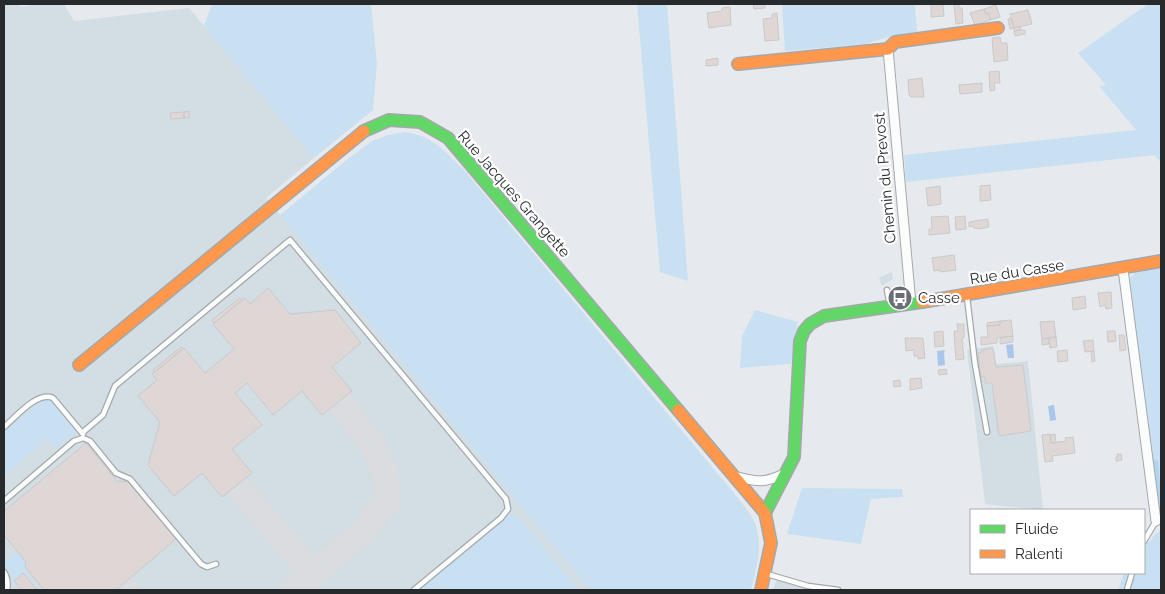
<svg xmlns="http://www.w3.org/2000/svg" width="1165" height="594" font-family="Raleway,sans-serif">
<rect width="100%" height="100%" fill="#e6eaee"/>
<path fill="#d3dde4" d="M4,4H17L21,7L37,4H64L74,21L189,8L314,158L266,198L591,590H4Z
M892,272L893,279L882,286L879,278Z
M993,346L996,364L1028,361L1043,510L985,504L967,350Z
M777,579L818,590H773Z"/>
<path fill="#c8e0f2" d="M212,4H371L377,64L373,110L314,158L204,26Z
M637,4H667L688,281L660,272Z
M782,4H915L917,32L895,35L865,44L785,51Z
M1148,4H1161V163L1155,155L906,182L904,155L1136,130L1099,86L1106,85L1078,53Z
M404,132C434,136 443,150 464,170L738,498C742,504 748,510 752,517C765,541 757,566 751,590H591L280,215L349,158L372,141L388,135Z
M1161,267V492L1158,461L1150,458L1130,279L1135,272Z
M755,310L798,322L791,364L740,368L742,336Z
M47,399L53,403L77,431L56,449L47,438L4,476V431L41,401Z
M802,488L902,489L903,497L871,499L861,544L787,534Z
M510,514L520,519L579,590H418Z
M1161,531V590H1118L1124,573H1144V541L1149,542L1155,534Z
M18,552L26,562L25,567L29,571L13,583L12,576L4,563Z"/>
<path fill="#b2d3ee" d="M1150,458L1158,461L1161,492V524Z"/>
<path fill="#abc6ed" d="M1013,344L1014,358H1008L1006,345Z
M945,350L944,353L945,365L938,366L937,351Z
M1054,405L1056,420L1050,421L1048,406Z"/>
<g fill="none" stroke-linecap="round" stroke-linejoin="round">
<path stroke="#dadcdf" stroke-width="26" d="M236,485L312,573
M122,585L126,590
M292,590L363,532L388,499L385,472L372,443L339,401"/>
</g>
<path fill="#dfd6d6" stroke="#cacacb" d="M753,4H765V8L754,9Z
M931,4H943L944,16L931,17Z
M959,4V8H962L963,23L956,24L954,5Z
M996,5L1000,17L990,20L989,13L986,14L984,9Z
M730,7L731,25L709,28L707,13L722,11V8Z
M984,9L986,14L989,13L990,20L975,25L970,13Z
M1028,10L1032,24L1014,28L1010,14Z
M777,13L779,40L765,41L763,19L772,18V14Z
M1011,18L1014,28L1010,29L1008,19Z
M1020,26L1021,30L1014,31V28Z
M1021,30H1025V34L1015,36L1014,31Z
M1000,37L1001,43H1007L1008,60L994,62L992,38Z
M718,58V65L706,66V60Z
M999,71L1000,83H994L995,90L990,91L989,72Z
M922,78L924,97H911L909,95L908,80Z
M982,83V92L960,94L959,85Z
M189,111V118H184V112Z
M184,112V118L171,119L170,113Z
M990,185L991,200L980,201V186Z
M940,186L941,204L928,206L926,188Z
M948,216L950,233L929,235V229H932L931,217Z
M965,216L966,229L956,230L955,217Z
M988,219L989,227L979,229L974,228L973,226L969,227V222Z
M954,255L956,270L940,272V270L934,271L932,258Z
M268,288L290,314L335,310L361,343L332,367L352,391L322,415L302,391L273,415L247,383L235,393L262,425L232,449L252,473L222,497L202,473L174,496L148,465L160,422L138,396L157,380L152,374L184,348L205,373L234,349L213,324L245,298L250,304Z
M1111,292L1112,308L1106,309L1105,305L1100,307L1098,293Z
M1085,296L1086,308L1073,310L1072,298Z
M240,298L242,300L214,323L212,320Z
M1011,320L1013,336L997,338V343L981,345V337H988L987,326L1000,325V321Z
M1000,321V325L987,326V323Z
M1054,321L1056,337L1042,339L1040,322Z
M957,324H964V338H962L964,359L956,360L954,331H958Z
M943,331L944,346L935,347L934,332Z
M1107,331H1115L1116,341L1108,342Z
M1119,335H1124L1126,350L1120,351Z
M1013,336V342L1000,344V338Z
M1056,337L1057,347L1050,348L1049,338Z
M905,338H923L925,358L918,359V356H914V350L906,351Z
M1049,338V344L1042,345V339Z
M1093,340L1094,351L1085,352L1083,341Z
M181,347L183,349L155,372L153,370Z
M993,348L996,367L1023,365L1031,431L999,436L992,383H985V377H981L978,353L982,352V350Z
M1067,350L1068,361L1058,362L1057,351Z
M1094,351L1095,361L1092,362L1091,352Z
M946,369L947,374L939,375L938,370Z
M921,378L922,388L910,390V379Z
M900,380L901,386L894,387L893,381Z
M1050,434L1051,443L1066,441L1065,438L1073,437L1075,453L1052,456L1053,461L1045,462L1042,435Z
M1055,434L1056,443H1051L1050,435Z
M86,443L117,481L128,482L176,539L116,590H44L25,567L26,562L4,535V511Z
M1117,454H1121L1122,460L1116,461V457L1118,456Z
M23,573L37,590H22L14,581Z"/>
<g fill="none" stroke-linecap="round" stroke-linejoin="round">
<defs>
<path id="lane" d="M887,290L890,306
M967,297L975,364L987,432
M4,427C16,417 37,391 53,398L83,434
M82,433L103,415L115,386L290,240L506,499L508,509L501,518L414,590
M4,501L74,441L83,438L90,441L116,473L130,479L201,564L207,567L216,564
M1144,541L1156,521
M4,572C8,578 8,583 7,590
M767,574L808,586L838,590
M1127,590L1132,573"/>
<path id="street" d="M888,49L911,304
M1123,269L1156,521
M734,476C758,482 763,484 786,473"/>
<path id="fast" d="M364,131L389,120L420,122L448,138L678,410
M765,513L794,457L800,341L804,331L810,324L824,316L922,302"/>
<path id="slow" d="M738,64L888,49L895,42L998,28
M922,302L1161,261
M79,365L364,131
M678,410L765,513L771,543L761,590"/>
</defs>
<use href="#lane" stroke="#a5a8ab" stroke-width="7"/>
<use href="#street" stroke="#a5a8ab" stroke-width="11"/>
<use href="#fast" stroke="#a5a8ab" stroke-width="14"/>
<use href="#slow" stroke="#a5a8ab" stroke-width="14"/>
<use href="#lane" stroke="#fbfcfc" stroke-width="4.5"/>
<use href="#street" stroke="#fbfcfc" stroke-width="9"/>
<use href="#fast" stroke="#63d668" stroke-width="11"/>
<use href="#slow" stroke="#ff974d" stroke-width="11"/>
</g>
<defs>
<symbol id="bus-disc" viewBox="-11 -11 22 22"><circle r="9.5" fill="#6a6d71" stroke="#fff"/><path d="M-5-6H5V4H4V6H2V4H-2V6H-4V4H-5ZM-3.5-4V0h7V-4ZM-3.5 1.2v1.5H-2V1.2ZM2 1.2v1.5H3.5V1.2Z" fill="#fff"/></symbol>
</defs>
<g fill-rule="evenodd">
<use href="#bus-disc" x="886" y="284" width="28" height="28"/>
</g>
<g text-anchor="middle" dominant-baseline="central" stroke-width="4.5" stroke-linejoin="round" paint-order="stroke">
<g font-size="15" fill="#272a2d" stroke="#fff">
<text transform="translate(885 178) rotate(-95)">Chemin du Prevost</text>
<text transform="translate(514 194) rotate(49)">Rue Jacques Grangette</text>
<text transform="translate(1017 272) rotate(-9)">Rue du Casse</text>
</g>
<g font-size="15" fill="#272a2d" stroke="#fff" text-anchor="start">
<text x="918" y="298">Casse</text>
</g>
</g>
<rect width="1165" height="594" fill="none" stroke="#272a2d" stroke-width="10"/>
<rect x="970" y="509" width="175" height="65" fill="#ffffff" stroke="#a9aaab"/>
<rect x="980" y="525" width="25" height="8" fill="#63d668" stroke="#a9aaab"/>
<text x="1015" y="534" font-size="15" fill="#272a2d">Fluide</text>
<rect x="980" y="550" width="25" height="8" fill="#ff974d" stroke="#a9aaab"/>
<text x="1015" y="559" font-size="15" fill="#272a2d">Ralenti</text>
</svg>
